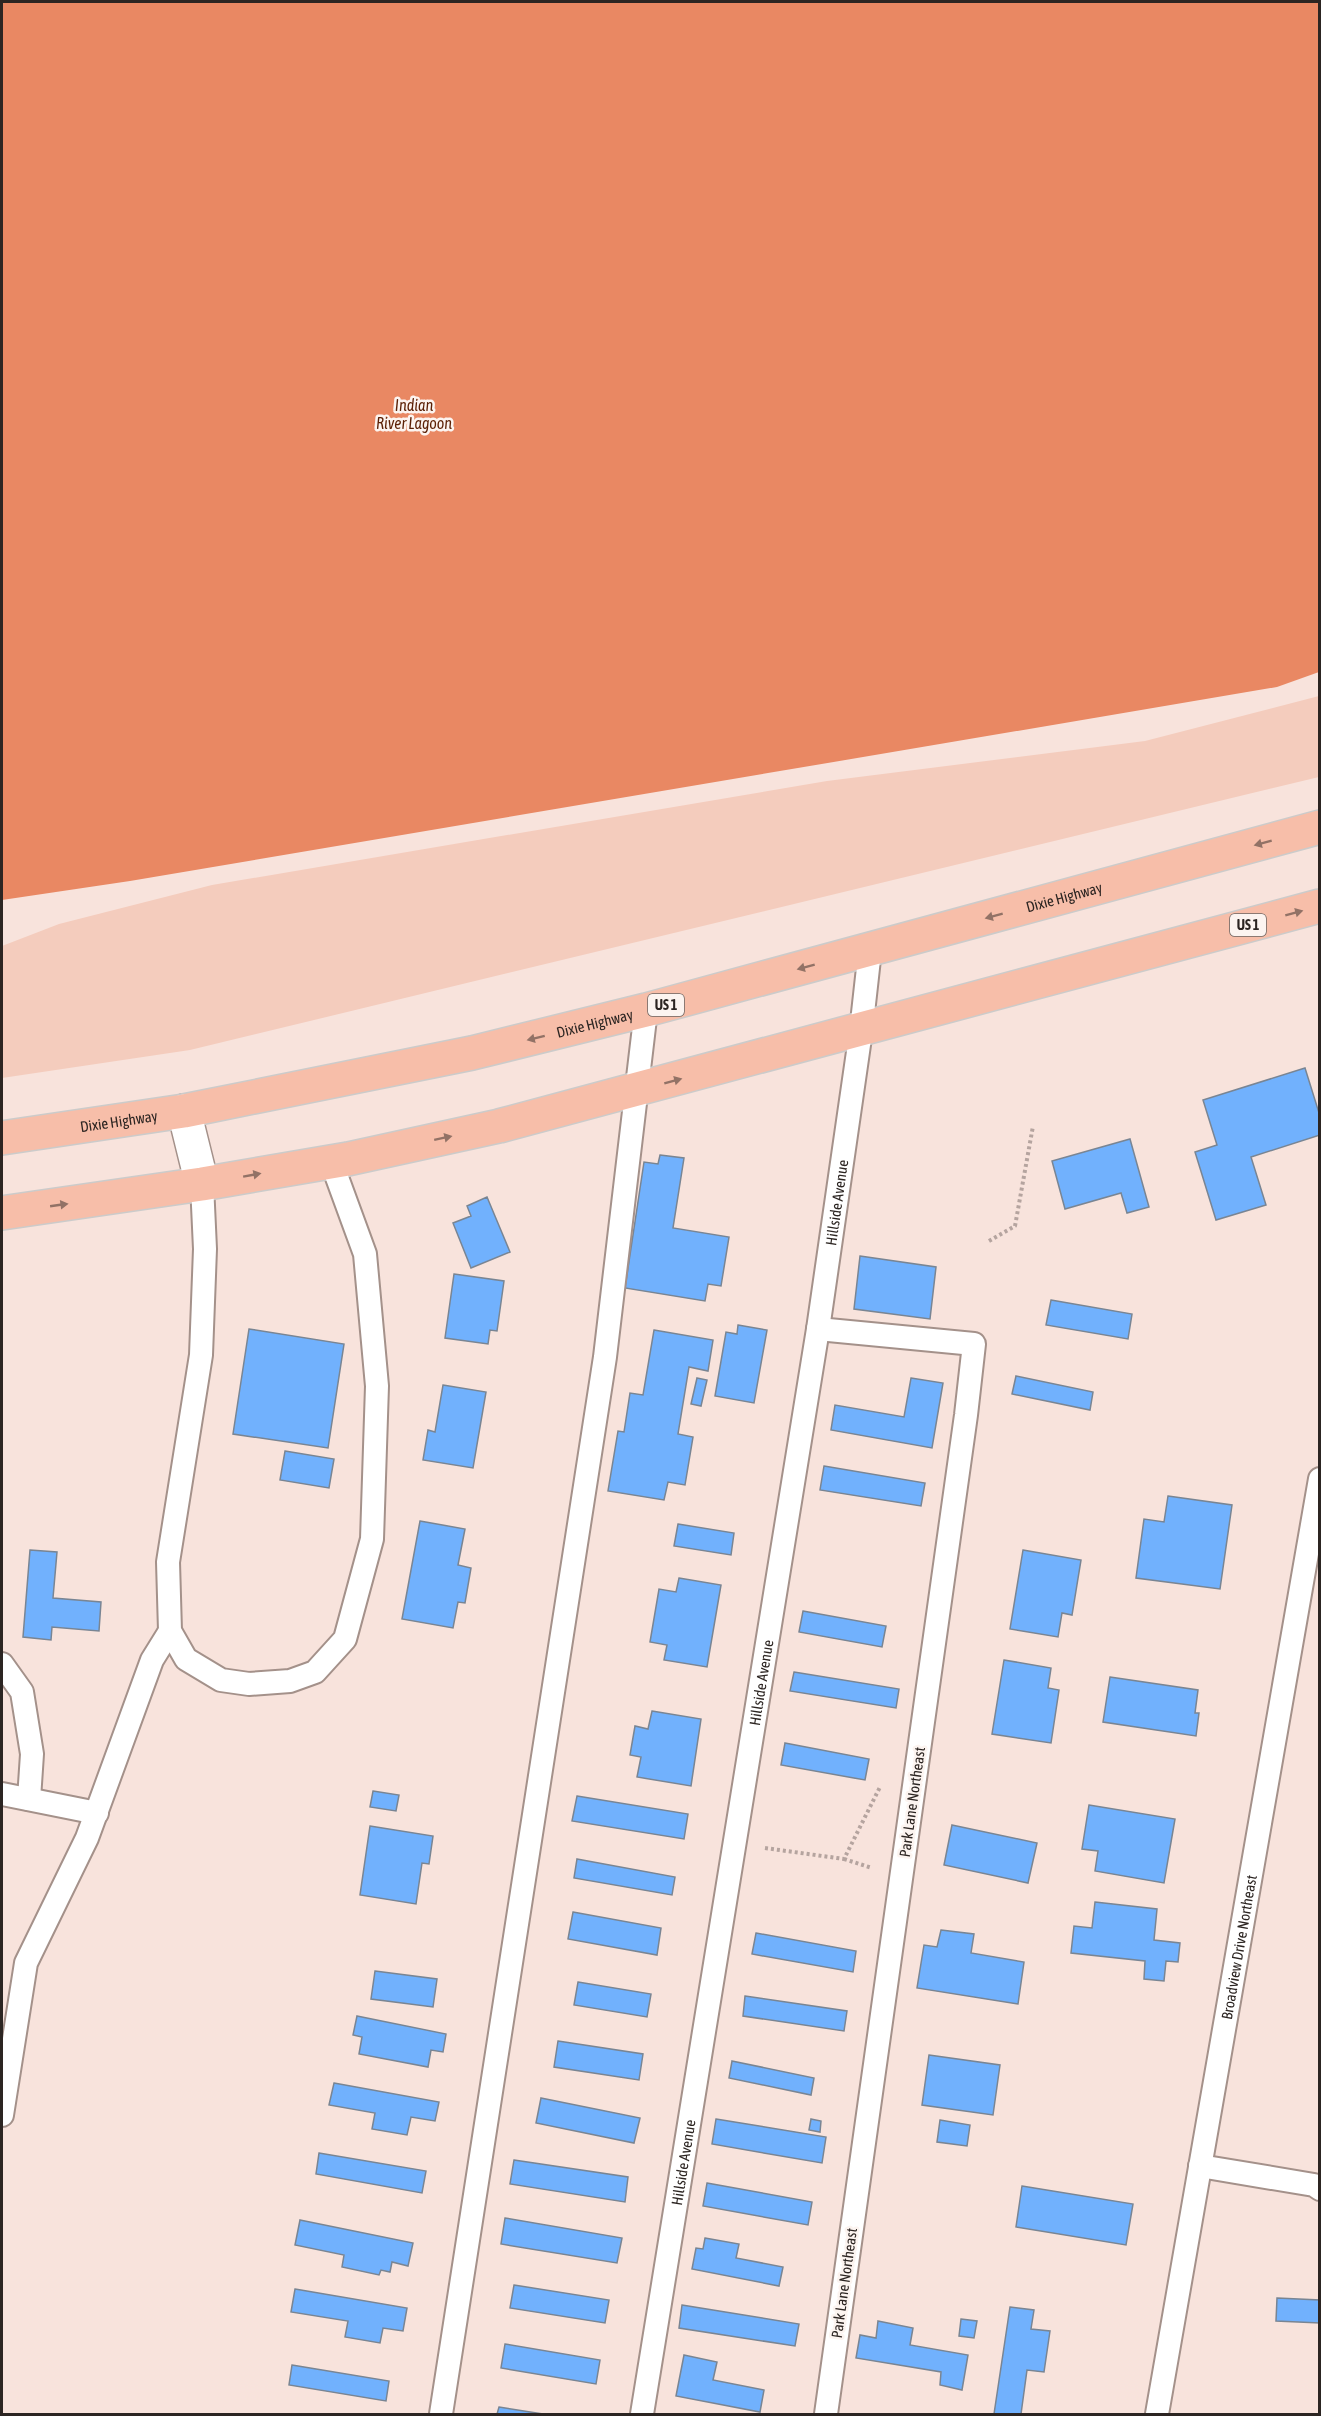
<svg xmlns="http://www.w3.org/2000/svg" width="1321" height="2416" font-family="'Asap Condensed',sans-serif">
<rect width="100%" height="100%" fill="#f8e3dc"/>
<path fill="#f4ccbd" d="M1319,696V777L190,1050L2,1078V946L59,924L212,885L827,781L1145,741Z"/>
<path fill="#e98863" d="M2,2H1319V672L1277,687L130,881L2,900Z"/>
<path fill="#71b1fd" stroke="#798593" stroke-width="1.5" d="M1305,1068L1320,1116V1135L1251,1157L1266,1205L1216,1220L1195,1152L1217,1145L1203,1100Z
M1130,1139L1149,1207L1127,1213L1121,1193L1065,1209L1052,1161Z
M660,1155L684,1158L673,1228L729,1237L721,1286L708,1284L705,1301L625,1288L644,1162L658,1164Z
M487,1197L510,1252L471,1268L453,1223L471,1216L467,1206Z
M860,1256L936,1267L930,1319L854,1309Z
M454,1274L504,1281L497,1331L490,1330L488,1344L445,1338Z
M1051,1300L1132,1314L1128,1339L1046,1325Z
M738,1325L767,1330L754,1403L715,1396L726,1332L737,1334Z
M249,1329L344,1344L328,1448L233,1434Z
M654,1330L713,1340L708,1371L689,1367L678,1434L693,1437L685,1485L668,1482L664,1500L608,1491L618,1431L624,1432L630,1393L643,1395Z
M1016,1376L1093,1392L1090,1410L1012,1394Z
M697,1378L707,1380L701,1406L691,1404Z
M911,1378L943,1383L932,1448L831,1430L835,1405L904,1417Z
M443,1385L486,1392L473,1468L423,1460L428,1430L435,1432Z
M285,1451L334,1459L329,1488L280,1480Z
M824,1466L925,1483L921,1506L820,1490Z
M1168,1496L1232,1505L1220,1589L1136,1578L1144,1519L1164,1522Z
M420,1521L465,1529L458,1565L471,1568L465,1603L458,1602L453,1628L402,1619Z
M678,1524L734,1533L731,1555L674,1546Z
M30,1550L57,1552L53,1598L101,1602L99,1631L52,1627L51,1640L23,1637Z
M1023,1550L1081,1560L1072,1615L1062,1613L1058,1637L1010,1629Z
M679,1578L721,1585L707,1667L664,1660L667,1645L650,1642L659,1589L676,1592Z
M803,1611L886,1626L882,1647L799,1632Z
M1004,1660L1051,1668L1048,1688L1059,1690L1051,1743L992,1734Z
M794,1672L899,1689L896,1708L790,1691Z
M1110,1677L1198,1690L1195,1713H1199L1196,1736L1103,1722Z
M652,1711L701,1719L691,1786L637,1777L641,1757L630,1755L635,1726L648,1729Z
M785,1743L869,1759L865,1780L781,1765Z
M373,1791L399,1795L396,1811L370,1807Z
M577,1796L688,1814L684,1839L572,1821Z
M1089,1805L1175,1819L1164,1883L1095,1871L1098,1851L1082,1849Z
M952,1825L1037,1843L1028,1883L944,1865Z
M370,1826L433,1836L429,1864L422,1863L416,1904L360,1895Z
M577,1859L675,1877L672,1895L574,1878Z
M1095,1902L1157,1909L1154,1940L1180,1943L1178,1962L1166,1961L1164,1981L1144,1979L1145,1961L1071,1953L1074,1926L1092,1928Z
M573,1912L661,1928L657,1955L568,1939Z
M941,1930L974,1934L971,1953L1024,1962L1018,2004L917,1988L924,1945L937,1947Z
M756,1933L856,1951L853,1972L752,1954Z
M375,1971L437,1979L433,2007L371,1999Z
M578,1982L651,1994L647,2017L574,2005Z
M745,1996L847,2011L844,2031L743,2016Z
M357,2016L446,2034L443,2052L431,2050L428,2067L359,2054L362,2037L353,2035Z
M558,2041L643,2054L639,2080L554,2067Z
M929,2055L1000,2065L993,2115L922,2105Z
M732,2061L814,2078L811,2095L729,2078Z
M334,2083L439,2102L435,2121L411,2117L407,2135L372,2129L375,2113L329,2105Z
M541,2098L640,2118L634,2143L536,2123Z
M716,2119L826,2137L822,2163L712,2144Z
M811,2119L821,2121L820,2132L809,2130Z
M940,2120L970,2125L967,2146L937,2142Z
M319,2153L426,2171L422,2193L316,2174Z
M514,2160L628,2177L625,2202L510,2184Z
M707,2183L812,2202L808,2225L703,2206Z
M1022,2186L1133,2204L1126,2245L1016,2227Z
M505,2218L622,2238L617,2263L501,2244Z
M300,2220L413,2243L408,2266L392,2262L390,2272L381,2270L379,2275L342,2267L344,2255L295,2245Z
M705,2238L739,2244L736,2258L783,2267L779,2286L692,2269L696,2248L703,2249Z
M514,2285L609,2300L605,2323L510,2308Z
M295,2289L407,2308L403,2331L383,2328L380,2343L345,2337L348,2321L291,2312Z
M1277,2298L1320,2300V2323L1276,2321Z
M682,2305L799,2324L795,2346L679,2328Z
M1010,2307L1034,2310L1031,2329L1050,2331L1044,2372L1027,2370L1021,2414H994Z
M961,2319L977,2321L974,2338L959,2336Z
M878,2321L913,2328L910,2345L968,2355L962,2390L940,2385L941,2372L856,2358L860,2335L876,2338Z
M505,2344L600,2360L596,2384L501,2368Z
M684,2355L717,2362L713,2380L764,2390L760,2412L676,2396Z
M292,2365L389,2381L386,2401L289,2385Z
M499,2407L543,2414H497Z"/>
<g fill="none" stroke-linecap="round" stroke-linejoin="round">
<defs>
<g id="lane">
<path d="M202,1184L205,1249L201,1355L168,1562L170,1631L186,1659L221,1680L249,1684L290,1681L315,1672L345,1639L372,1539L377,1386L365,1254L331,1161"/>
<path d="M818,1329L974,1344L966,1415L826,2414"/>
<path d="M2,1664L22,1692L32,1754L29,1799"/>
<path d="M2,1794L97,1813"/>
<path d="M2,2115L26,1963L87,1838L152,1660L170,1631"/>
<path d="M1200,2166L1314,2185L1320,2189"/>
<path d="M441,2414L605,1357L646,1010"/>
<path id="s1" d="M642,2414L818,1329L861,1031L870,950"/>
<path id="s2" d="M1157,2414L1320,1479"/>
</g>
<path id="street" d="M184,1111L202,1184"/>
<g id="primary">
<path id="s3" d="M2,1138L184,1111L472,1053L646,1010L1320,827"/>
<path d="M2,1213L202,1184L348,1159L499,1126L1320,906"/>
</g>
</defs>
<use href="#lane" stroke="#a4918a" stroke-width="26"/>
<use href="#street" stroke="#a4918a" stroke-width="36"/>
<use href="#primary" stroke="#cccbca" stroke-width="36"/>
<path stroke="#b5a49f" stroke-width="4" stroke-dasharray="3 3" stroke-linecap="butt" d="M989,1241L1015,1226L1033,1126
M765,1848L844,1859L880,1787
M844,1859L872,1868"/>
<use href="#lane" stroke="#fff" stroke-width="22"/>
<use href="#street" stroke="#fff" stroke-width="33"/>
<use href="#primary" stroke="#f7bea9" stroke-width="33"/>
</g>
<defs><path id="oneway-solid" d="M-6-.8H1V-3.2L6.5 0L1 3.2V.8H-6Z" transform="scale(1.5)"/></defs>
<g fill="#927266">
<use href="#oneway-solid" transform="translate(1263 843) rotate(165)"/>
<use href="#oneway-solid" transform="translate(1294 913) rotate(-15)"/>
<use href="#oneway-solid" transform="translate(994 916) rotate(165)"/>
<use href="#oneway-solid" transform="translate(806 967) rotate(165)"/>
<use href="#oneway-solid" transform="translate(536 1038) rotate(166)"/>
<use href="#oneway-solid" transform="translate(673 1081) rotate(-15)"/>
<use href="#oneway-solid" transform="translate(443 1138) rotate(-12)"/>
<use href="#oneway-solid" transform="translate(252 1175) rotate(-10)"/>
<use href="#oneway-solid" transform="translate(59 1205) rotate(-8)"/>
</g>
<g text-anchor="middle" dominant-baseline="central" stroke-width="5" stroke-linejoin="round" paint-order="stroke">
<g fill="#fcf4f0" stroke="#6a6360" stroke-width="1.5">
<rect x="1230" y="914" width="36" height="22" rx="4.5"/>
<rect x="648" y="994" width="36" height="22" rx="4.5"/>
</g>
<g font-size="14" font-weight="bold" fill="#2c2522">
<text x="1248" y="925">US 1</text>
<text x="666" y="1005">US 1</text>
</g>
<g font-size="15" fill="#2c2522" stroke="#fcf4f0">
<text stroke="none"><textPath href="#s3" startOffset="1090">Dixie Highway</textPath></text>
<text stroke="none"><textPath href="#s3" startOffset="604">Dixie Highway</textPath></text>
<text stroke="none"><textPath href="#s3" startOffset="118">Dixie Highway</textPath></text>
<text stroke="none"><textPath href="#s1" startOffset="1227">Hillside Avenue</textPath></text>
<text stroke="none"><textPath href="#s1" startOffset="741">Hillside Avenue</textPath></text>
<text transform="translate(912 1802) rotate(-82)">Park Lane Northeast</text>
<text stroke="none"><textPath href="#s2" startOffset="474">Broadview Drive Northeast</textPath></text>
<text stroke="none"><textPath href="#s1" startOffset="255">Hillside Avenue</textPath></text>
<text transform="translate(844 2283) rotate(-82)">Park Lane Northeast</text>
</g>
<g font-size="16" font-style="italic" fill="#5b1f04" stroke="#fcf4f0">
<text x="414" y="405">Indian<tspan x="414" dy="18">River Lagoon</tspan></text>
</g>
</g>
<rect width="1321" height="2416" fill="none" stroke="#2c2522" stroke-width="6"/>
</svg>
